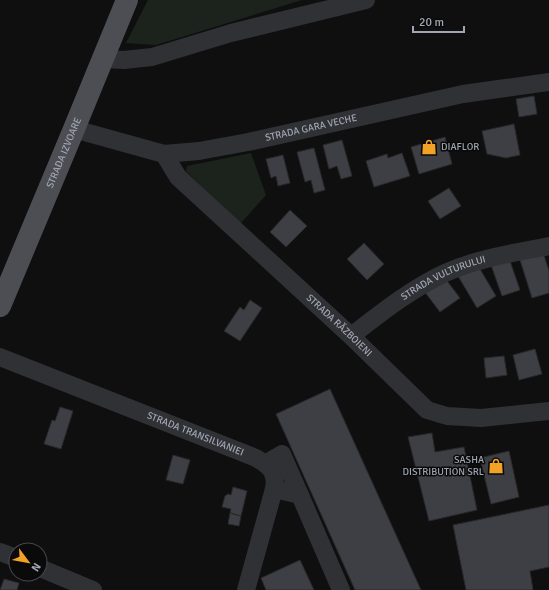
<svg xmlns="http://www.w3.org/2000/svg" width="549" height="590" font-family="Signika,sans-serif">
<rect width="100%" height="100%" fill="#0f0f10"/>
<path fill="#1c231c" d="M148,0H302L156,45L126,43Z
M251,153L266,195L240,224L186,171L187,166Z"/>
<path fill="#3e3f44" stroke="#29292c" d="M534,96L537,114L519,117L516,99Z
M514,124L520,155L506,158L487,154L482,131Z
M445,137L452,164L419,174L411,147Z
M342,140L352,176L341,179L337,166L329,169L323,145Z
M314,148L325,190L314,193L311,180L305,182L297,152Z
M402,153L410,176L374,187L366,161L387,154L388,158Z
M283,155L290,183L278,186L276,176L271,178L266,159Z
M449,188L461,206L440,219L428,201Z
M290,210L307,226L286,247L270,232Z
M364,243L384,264L367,280L347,259Z
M543,252L549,271V293L532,298L520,260Z
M509,258L520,290L502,296L491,265Z
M477,264L496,296L477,308L458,276Z
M444,277L460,298L440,312L424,291Z
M250,300L262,308L240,341L224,331L240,307L244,310Z
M535,349L542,374L519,380L513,355Z
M504,356L507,375L486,378L484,358Z
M330,389L421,590H355L276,414Z
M60,407L73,411L61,449L44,444L52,420L55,421Z
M432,433L435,452L464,447L477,510L429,521L408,437Z
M509,451L519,497L491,504L480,458Z
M173,455L190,460L183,484L166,480Z
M233,487L247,491L241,516L230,513L231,509L222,507L225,496L228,494L231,495Z
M549,505V567L530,571L533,590H466L453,525Z
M230,513L241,516L239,526L228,524Z
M300,560L314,590H266L261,578Z
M4,579L19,583L17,590H0Z"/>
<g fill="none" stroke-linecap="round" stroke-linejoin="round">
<g stroke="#303135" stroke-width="18">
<path d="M103,59L124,60L152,57L231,33L366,0"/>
<path id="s1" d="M74,129L164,154L199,151L248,142L463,94L549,82"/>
<path id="s2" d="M164,154L178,177L351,336L427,410L447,416L481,418L549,411"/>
<path id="s3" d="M351,336C381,313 411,289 445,273C478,258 514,253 549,246"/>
<path id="s4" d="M0,357L256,458C270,466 277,472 274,489L246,590"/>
<path d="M265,464L282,454L300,495"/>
<path d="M274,489L300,495L341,590"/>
<path d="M0,552L16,558"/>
<path d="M40,568L93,590"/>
</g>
<path stroke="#4c4e54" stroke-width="22" id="s5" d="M0,306L74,129L127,0"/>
</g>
<defs>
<symbol id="shop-bare" viewBox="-9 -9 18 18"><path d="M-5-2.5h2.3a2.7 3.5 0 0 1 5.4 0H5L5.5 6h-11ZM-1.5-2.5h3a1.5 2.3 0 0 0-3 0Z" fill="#f2a225" stroke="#0a0a0b" stroke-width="2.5" paint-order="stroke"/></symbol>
</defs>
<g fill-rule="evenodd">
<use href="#shop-bare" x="418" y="136" width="22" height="22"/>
<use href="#shop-bare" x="485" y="455" width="22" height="22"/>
</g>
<g text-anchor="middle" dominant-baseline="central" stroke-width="3" stroke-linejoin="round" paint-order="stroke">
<g font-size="10" fill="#a0a6b2" stroke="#0a0a0b">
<text stroke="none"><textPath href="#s1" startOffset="243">STRADA GARA VECHE</textPath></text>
<text stroke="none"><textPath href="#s5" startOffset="166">STRADA IZVOARE</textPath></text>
<text stroke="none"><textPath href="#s3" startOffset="110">STRADA VULTURULUI</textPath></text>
<text stroke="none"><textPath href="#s2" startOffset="246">STRADA RĂZBOIENI</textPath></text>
<text stroke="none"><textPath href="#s4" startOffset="210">STRADA TRANSILVANIEI</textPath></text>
</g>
<g font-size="10" fill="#a0a6b2" stroke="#0a0a0b" text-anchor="start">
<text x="441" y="147">DIAFLOR</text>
<text x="484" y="460" text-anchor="end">SASHA<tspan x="484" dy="12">DISTRIBUTION SRL</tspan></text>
</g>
</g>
<g transform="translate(28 562) rotate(122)"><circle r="19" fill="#0a0a0b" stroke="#46484e"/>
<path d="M0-3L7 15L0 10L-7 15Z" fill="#f2a225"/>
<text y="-6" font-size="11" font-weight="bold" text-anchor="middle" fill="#a0a6b2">N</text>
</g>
<path d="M413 26v6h51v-6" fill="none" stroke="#a0a6b2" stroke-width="2"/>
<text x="419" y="26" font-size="12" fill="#a0a6b2" stroke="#0a0a0b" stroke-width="3" paint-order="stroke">20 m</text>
</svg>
